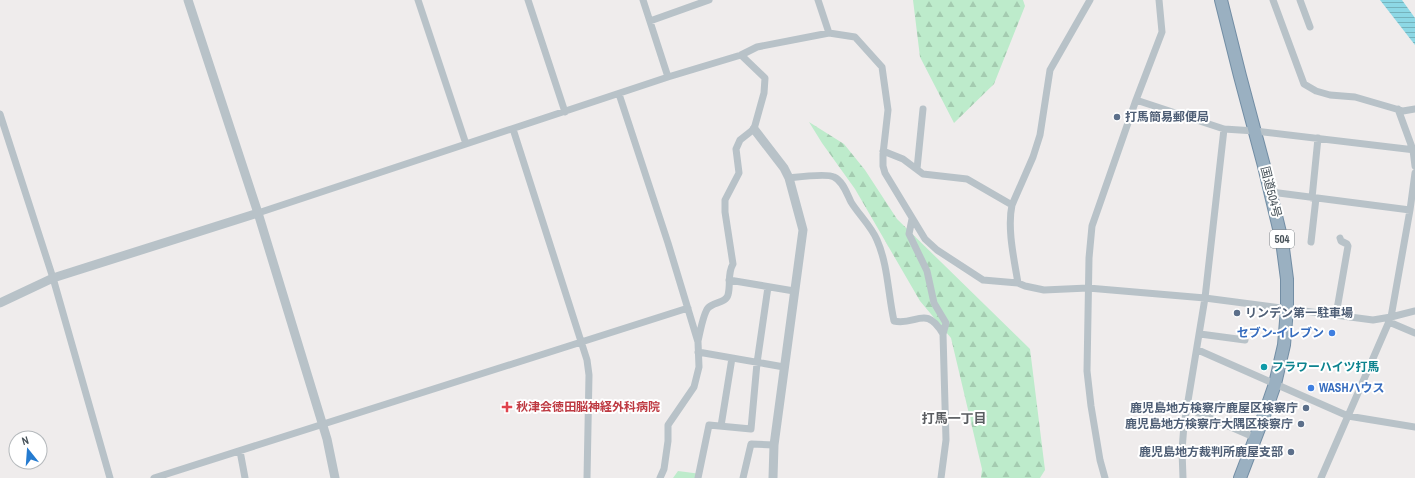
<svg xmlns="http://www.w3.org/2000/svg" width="1415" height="478" font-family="'Archivo Narrow','Noto Sans JP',sans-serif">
<defs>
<pattern id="forest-firs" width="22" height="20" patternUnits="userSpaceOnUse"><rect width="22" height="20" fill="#bdebcb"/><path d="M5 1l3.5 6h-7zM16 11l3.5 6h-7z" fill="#a4cbb0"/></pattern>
<pattern id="water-rules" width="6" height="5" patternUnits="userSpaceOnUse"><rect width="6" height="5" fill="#8dd8e5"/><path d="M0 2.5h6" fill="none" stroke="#75b2bc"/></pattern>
</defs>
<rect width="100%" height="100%" fill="#efecec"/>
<path fill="url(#forest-firs)" d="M913,0H1023L1025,6L994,84L954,123L920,57Z
M809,122L844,144L865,170L897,219L1030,349L1045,470L1040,478H981L982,469L951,338L920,301L855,189L822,143Z"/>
<path fill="#bdebcb" d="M678,471L701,474L700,478H673Z"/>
<path fill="url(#water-rules)" d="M1380,0H1402L1415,18V45Z"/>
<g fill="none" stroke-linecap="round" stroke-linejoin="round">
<defs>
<path id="trunk" d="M1221,0L1240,76L1264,166L1282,241L1287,279V309L1284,345L1275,384L1266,410L1240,478"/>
</defs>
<use href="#trunk" stroke="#728da4" stroke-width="14"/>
<path stroke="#b8c2c8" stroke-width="7" d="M418,0L466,144
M528,0L565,112
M643,0L668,77
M818,0L829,33
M1273,0L1304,84L1316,91L1330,95L1355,97L1403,111L1415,109
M1300,0L1310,27
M650,21L709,0
M619,94L668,243L698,342L699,367L694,387L668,425V441L664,469L660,478
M1136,100L1224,129L1255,131L1415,150
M1398,109L1413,150L1415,166
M0,114L53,278L110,478
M513,129L587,360L589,375L587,478
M883,151L903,159L923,174L967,179L1012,205
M917,169L923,109
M789,178C798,177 827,173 834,177C843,181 847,194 851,202C859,215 871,226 877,240C888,265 888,294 894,321C916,326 926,304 943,334
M1271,192L1410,210
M1312,198L1318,138
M258,213L668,77L741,55L757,47L829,33L855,37L882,67L888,110L883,154V166L885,173L925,239L937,250L983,280L1018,283L1025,286L1044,290L1088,288L1205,298L1373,320L1391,317L1415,311
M912,219L909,234L927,271L934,303L946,323L943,334L946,440L941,478
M1311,242L1316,198
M729,280L794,291
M1018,283C1014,259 1007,228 1012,205L1033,157L1040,135L1050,70L1090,0
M1336,315L1348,246L1347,244L1341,241L1340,238
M1389,322L1415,333
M1200,334L1245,340
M698,341C700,333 703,314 708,308C713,302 726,303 728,295C731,284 727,274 733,264L725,212V200L739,173L736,149L740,140L754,129L764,93L765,78L741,55
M1198,350L1348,416L1415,427
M698,352L784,367
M1187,408L1256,438
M721,426L732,358
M240,451L245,478
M154,478L688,308
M698,478L709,425L751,429L757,363L768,287
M743,478L751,444L774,445
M1105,478L1100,460L1091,406L1087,371L1089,258L1092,226L1136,100L1162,32L1159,0
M1183,478L1182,450L1184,425L1205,298L1224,129
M1321,478L1391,317L1410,210L1415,173"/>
<path stroke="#b8c2c8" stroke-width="9" d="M188,0L258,213L327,439L335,478
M754,129L784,168L789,178L803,230L774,445L773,478
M0,303L53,278L258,213"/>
<use href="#trunk" stroke="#9ab0c1" stroke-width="12"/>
</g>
<g fill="#5c6f8a" stroke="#fff" stroke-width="1.5">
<circle cx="1117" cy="117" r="4"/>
<circle cx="1237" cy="313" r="4"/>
<circle cx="1306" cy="408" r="4"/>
<circle cx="1301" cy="424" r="4"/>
<circle cx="1291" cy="452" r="4"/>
</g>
<g fill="#3f7fe0" stroke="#fff" stroke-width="1.5">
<circle cx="1332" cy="333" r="4"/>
<circle cx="1311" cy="388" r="4"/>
</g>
<circle fill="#0f9aa8" stroke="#fff" stroke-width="1.5" cx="1264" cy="367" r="4"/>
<path fill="#e0444e" stroke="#fff" stroke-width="1.5" d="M505 401h4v4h4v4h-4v4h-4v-4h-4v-4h4z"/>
<g text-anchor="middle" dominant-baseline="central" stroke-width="4" stroke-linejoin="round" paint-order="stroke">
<rect fill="#fff" stroke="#7e858a" stroke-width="1" x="1270" y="230" width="24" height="18" rx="3"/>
<g font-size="11" font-weight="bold" fill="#465158">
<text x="1282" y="239">504</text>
</g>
<g font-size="12" font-weight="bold" fill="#4e5e75" stroke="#fff" text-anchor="end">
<text x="1125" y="117" text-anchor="start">打馬簡易郵便局</text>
<text x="1245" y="313" text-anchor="start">リンデン第一駐車場</text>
<text x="1298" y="408">鹿児島地方検察庁鹿屋区検察庁</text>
<text x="1293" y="424">鹿児島地方検察庁大隅区検察庁</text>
<text x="1283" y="452">鹿児島地方裁判所鹿屋支部</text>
</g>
<g font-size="12" fill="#465158" stroke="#fff">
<text transform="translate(1271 192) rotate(76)">国道504号</text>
</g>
<g font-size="12" font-weight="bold" fill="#366cbe" stroke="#fff" text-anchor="end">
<text x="1324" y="333">セブン-イレブン</text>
<text x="1319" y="388" text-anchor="start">WASHハウス</text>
</g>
<g font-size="12" font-weight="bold" fill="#0d838f" stroke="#fff" text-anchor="start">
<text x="1272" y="367">フラワーハイツ打馬</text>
</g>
<g font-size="12" font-weight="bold" fill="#be3a42" stroke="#fff" text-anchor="start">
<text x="516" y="407">秋津会徳田脳神経外科病院</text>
</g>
<g font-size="13" font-weight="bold" fill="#5a5d61" stroke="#fff">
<text x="954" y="418">打馬一丁目</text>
</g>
</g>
<g transform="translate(28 450) rotate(343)"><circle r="19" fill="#ffffff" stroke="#b5b9bc"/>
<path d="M0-3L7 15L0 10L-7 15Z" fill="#257bd0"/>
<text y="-6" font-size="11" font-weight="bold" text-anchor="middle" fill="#465158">N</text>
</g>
</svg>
